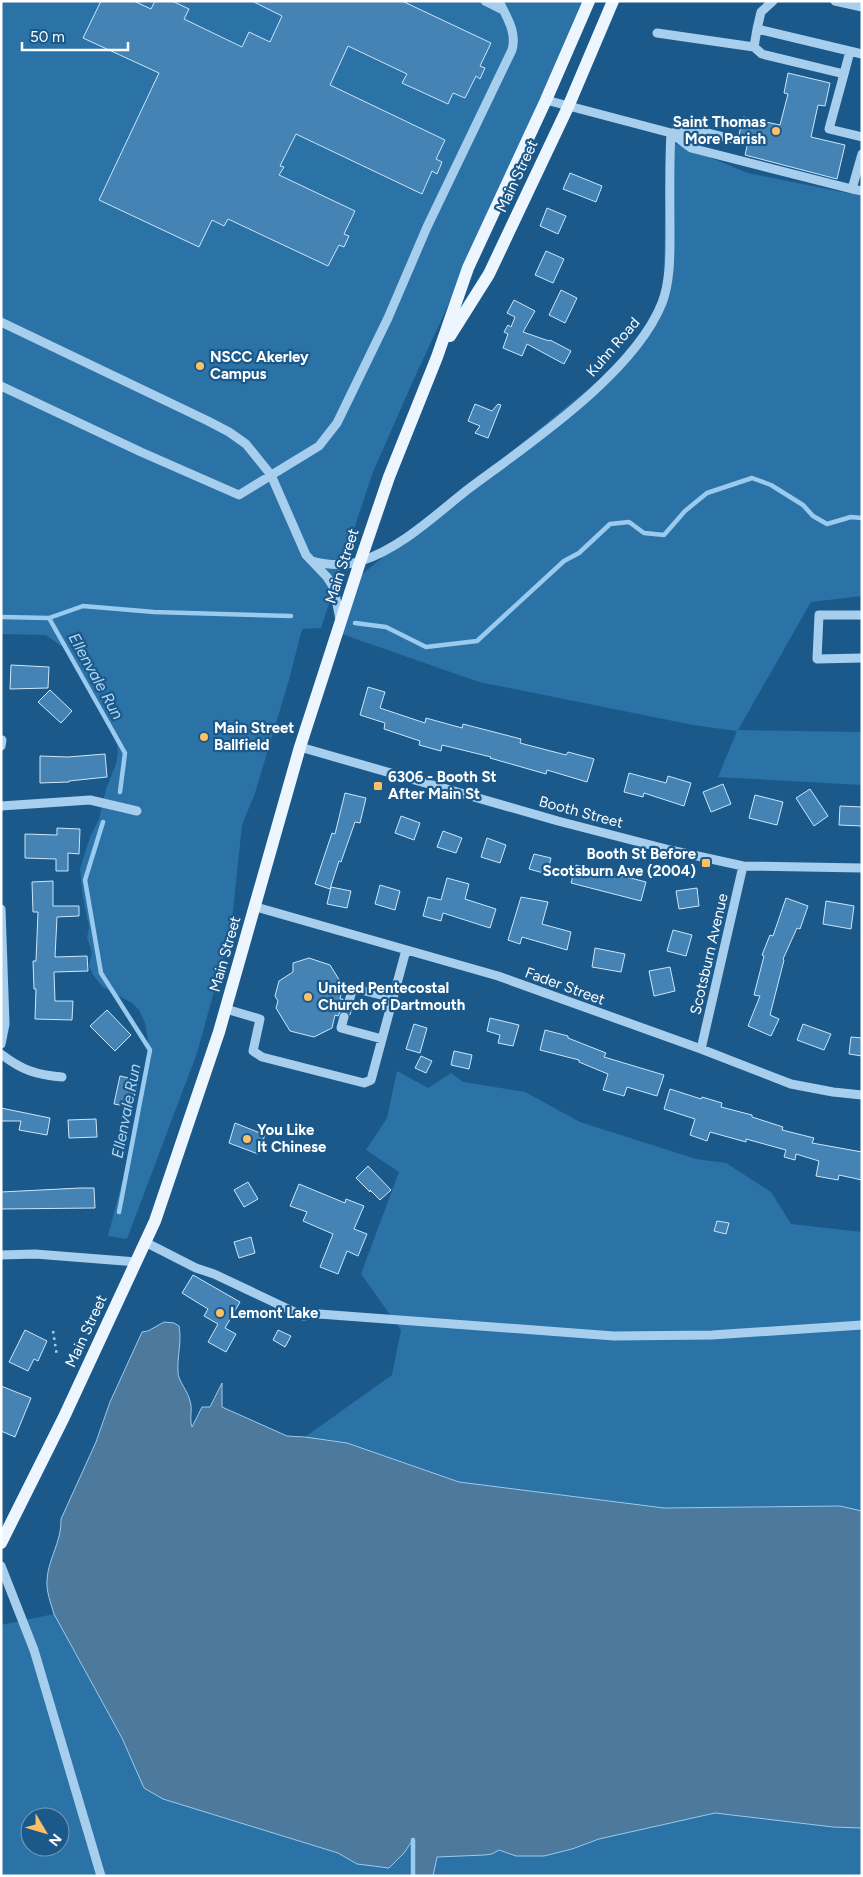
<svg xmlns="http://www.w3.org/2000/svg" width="863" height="1877" font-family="Figtree,sans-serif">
<rect width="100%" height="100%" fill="#1b598b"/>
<path fill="#2b72a7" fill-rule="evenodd" d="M1,1H582L498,198L413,381L373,472L321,628L303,629L301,633L289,680L255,793L242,825L231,930L197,1053L127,1239L108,1236L141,1110L151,1057L145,1023L139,1010L132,1003L103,987L93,975L89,966L92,952L87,938L89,927L83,897L80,869L90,837L99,819L106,789L116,764L118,753L117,745L83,674L64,648L46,635L1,634Z
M667,140L748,173L862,196V596L811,602L738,730L862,732V785L718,777L737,731L693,725L479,682L336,632L355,580L599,380L635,344L663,300Z
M397,1071L428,1088L451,1073L463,1082L525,1092L580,1122L696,1159L726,1163L771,1192L791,1224L862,1232V1511L840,1506L664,1508L459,1482L347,1443L305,1437L392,1375L401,1330L361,1274L399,1172L366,1150L387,1118Z
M54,1614L122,1738L144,1788L163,1799L338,1853L357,1864L389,1868L404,1853L413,1840V1876H1V1625ZM30,1817H60V1847H30Z
M715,1813L833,1827L862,1828V1876H433L437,1857L485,1855L492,1854L499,1850L516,1856H544L572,1849L599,1839Z"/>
<path fill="#4d799d" stroke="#9acbef" d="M164,1322L174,1323L179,1326C182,1341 177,1357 178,1372C178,1381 188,1391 190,1401C193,1410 189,1418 192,1427L202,1407H210L222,1383V1407L287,1436L305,1437L347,1443L459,1482L664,1508L840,1506L862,1511V1828L833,1827L715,1813L599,1839L572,1849L544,1856H516L499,1850L492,1854L485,1855L437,1857L433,1876H413L412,1841L404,1853L389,1868L357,1864L338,1853L163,1799L144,1788L122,1738L54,1614C51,1604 46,1591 47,1580C48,1559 62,1541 61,1519L96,1442L110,1402L142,1332L148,1331Z"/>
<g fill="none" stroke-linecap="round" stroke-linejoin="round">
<path stroke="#9acbef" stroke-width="4.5" d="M1,617L49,618L125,753L120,792
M49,618L83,606L154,612L291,616
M355,623L386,627L426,647L477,641L564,561L579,553L610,524L629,522L644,533L664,535L685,511L707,493L752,478L771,485L803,505L813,516L827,524L851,517L862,518
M103,822L85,880L101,973L150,1050L119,1212
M413,1840V1876"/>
</g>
<path fill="#4483b3" stroke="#cde6f9" d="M101,1H134L151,9L155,1H172L189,9L184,19L242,47L249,32L270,42L282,16L252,1H402L491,43L480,66L485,68L480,79L476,76L465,98L453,93L448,104L402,83L407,74L348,46L330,85L445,140L436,159L442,162L437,174L432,171L422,194L296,134L280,166L284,167L279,175L355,211L344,234L349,236L344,247L339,245L328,266L228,219L224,226L212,220L199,247L99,200L159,73L83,38Z
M788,73L830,83L825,106L818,105L811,137L845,145L837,179L745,155L749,138L739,135L743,117L780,125L788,94L784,93Z
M570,173L602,186L596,202L563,189Z
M547,208L566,216L558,234L540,226Z
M546,251L564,259L553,283L535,275Z
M561,290L577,298L565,323L549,315Z
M514,300L535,311L523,332L549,341L550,340L571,351L564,364L527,344L522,356L503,348L508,334L504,332L508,325L511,327L515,317L507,313Z
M475,404L492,411L498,404L501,405L488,438L475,433L480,426L468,421Z
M11,665L49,667L48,688L10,689Z
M368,687L385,692L380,708L425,723L426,718L462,728L463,724L521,739L520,743L566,755L568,752L594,759L587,782L547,770L546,774L490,758L491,757L442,745L441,751L419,745L420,741L384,729L385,723L360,715Z
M50,690L72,711L61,723L38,702Z
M105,754L107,777L69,781V782L40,783V756L68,757Z
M629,773L666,783L668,776L691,783L684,806L644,793L643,797L624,792Z
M723,784L731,804L711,812L703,792Z
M810,789L828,816L814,826L796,798Z
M345,793L366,798L360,823L355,822L341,862L339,861L330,889L315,884L332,833L335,834Z
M755,795L783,802L777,825L749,818Z
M840,806L862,807V826L839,825Z
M401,816L420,823L414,840L395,833Z
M57,828L80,829L79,854L68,853V871H56V859L25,858V834L57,835Z
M443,831L462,838L456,853L437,847Z
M487,838L506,845L500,863L481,857Z
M534,854L551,858L547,874L529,869Z
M576,865L610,875L611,873L646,882L641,901L571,883Z
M447,878L469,884L465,899L496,909L490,928L443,913L441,921L423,916L428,897L441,900Z
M53,881V906H79V916L57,917L55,957L87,956L88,971L54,972L55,1001H73L72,1020L35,1019L36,989H34L33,961H36L38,912H33L32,882Z
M380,885L400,891L395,910L375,904Z
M331,887L351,891L347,908L327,904Z
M697,888L699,906L679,909L676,891Z
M521,897L548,902L542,924L571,932L567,950L522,937L520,944L508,940Z
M786,898L808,906L800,929L797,928L783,959L784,960L770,1015L779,1019L771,1036L748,1026L760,996L754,995L764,956L762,955L770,935L773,936Z
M826,901L854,906L851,929L823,924Z
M673,930L692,935L686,956L667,951Z
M595,948L625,954L621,972L592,967Z
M309,958L330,965L343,986L340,999H343V1003L347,1007L352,1006L350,1015L345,1011L340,1012L338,1016L335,1015L332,1028L314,1037L290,1031L276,1008L278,1001L275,996L279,981L293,972V963Z
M670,967L675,991L654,996L649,971Z
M107,1010L131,1035L115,1051L90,1026Z
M490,1018L519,1025L513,1046L498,1043L500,1035L487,1031Z
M414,1024L427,1028L420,1053L406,1049Z
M803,1024L831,1034L824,1050L797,1040Z
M545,1030L568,1036V1038L606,1053L604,1057L664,1075L657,1096L627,1087L624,1096L603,1090L608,1074L579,1062V1060L540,1050Z
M851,1037L862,1038V1056L849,1054Z
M454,1051L472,1055L469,1069L451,1065Z
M421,1056L432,1061L426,1073L415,1068Z
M120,1076L138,1080L132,1107L114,1104Z
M670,1089L701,1099L702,1097L722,1103L721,1107L752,1115V1117L783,1127L782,1130L814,1138L812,1143L862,1152V1180L839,1175L838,1180L816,1176L819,1161L796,1154L795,1160L784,1157L786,1150L746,1139V1142L710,1132L707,1141L690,1135L695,1119L664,1109Z
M1,1108L50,1118L47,1135L19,1130L21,1121H1Z
M96,1119L97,1137L69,1138L68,1120Z
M235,1123L265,1135L258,1154L229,1143Z
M368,1166L391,1190L380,1200L370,1190V1192L356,1178Z
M248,1182L258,1199L244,1207L234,1190Z
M299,1184L345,1203L346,1199L364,1206L354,1229L367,1234L358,1256L347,1251L338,1274L320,1267L333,1234L303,1221L307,1212L290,1206Z
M80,1188H94L95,1208L1,1209V1192Z
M717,1221L729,1223L726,1234L714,1231Z
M251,1237L255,1253L239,1258L234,1242Z
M193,1275L240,1302L225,1328L236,1334L226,1352L208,1342L218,1324L204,1316L208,1309L182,1293Z
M25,1330L47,1341L38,1361L34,1359L28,1371L9,1362Z
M278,1330L291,1336L285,1347L273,1340Z
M1,1386L31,1398L15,1437L1,1431Z"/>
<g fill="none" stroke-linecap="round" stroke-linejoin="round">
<path stroke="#3d729c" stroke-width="9" stroke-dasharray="9 4.5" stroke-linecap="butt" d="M344,1017L349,1001"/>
<path stroke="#a7cfed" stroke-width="2.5" stroke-dasharray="2.5 4" stroke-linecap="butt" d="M53,1331L57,1356"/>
<path stroke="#a7cfed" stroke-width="9" d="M485,1L503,10
M773,1L761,12L757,29L862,54
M835,1L862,7
M757,29L754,47L762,54L844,74L850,51
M657,33L754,47
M844,74L829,129L862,137
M671,133L691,148L852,189
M671,133L700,131L736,140
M862,154L852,189L862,191
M1,322L208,421L229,432L246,444L271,475L306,555L327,577L334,588L340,620
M1,386L141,452L239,495L319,446L337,423L388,318L427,227L512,50C517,32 507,18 499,1
M312,561C327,565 345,566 361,561C401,548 434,516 467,490C527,445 634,374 662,303C670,282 670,257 670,236C670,201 669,167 671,133L546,100
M862,615H819L817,659L862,658
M1,746L2,740
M300,747L558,821L670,850L743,866L862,868
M1,806L90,800L137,811
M256,907L498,976L701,1049L791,1084L833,1092L862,1095
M1,909L5,1024L1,1044
M349,1001L353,988L393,998
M226,1009L260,1019L253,1051L262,1057L364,1083L371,1080L406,950
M344,1017L341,1028L382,1039
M701,1049L743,866
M1,1054C22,1070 36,1075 62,1077
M145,1242L196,1268L214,1274L303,1316L319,1314L614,1336L712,1335L862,1325
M1,1255L35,1254L137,1262
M1,1566L34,1650L101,1876"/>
<path stroke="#edf6ff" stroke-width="12" d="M450,336L489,274L568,107L613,1
M1,1543L64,1417L155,1221L219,1032L300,747L360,562L389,477L437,357L468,268L546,100L589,1"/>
</g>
<g fill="#fec064" stroke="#1b598b" stroke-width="2">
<circle cx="776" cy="131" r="5"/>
<circle cx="200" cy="366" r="5"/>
<circle cx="204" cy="737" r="5"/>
<rect x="373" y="781" width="10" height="10" rx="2.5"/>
<rect x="701" y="858" width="10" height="10" rx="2.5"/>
<circle cx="308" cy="997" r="5"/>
<circle cx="247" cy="1139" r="5"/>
<circle cx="220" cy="1313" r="5"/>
</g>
<g text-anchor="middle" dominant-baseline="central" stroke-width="4.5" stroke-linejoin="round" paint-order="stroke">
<g font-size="15" font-weight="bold" fill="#fff" stroke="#1b598b" text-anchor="start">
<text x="766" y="122" text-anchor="end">Saint Thomas<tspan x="766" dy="17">More Parish</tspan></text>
<text x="210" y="357">NSCC Akerley<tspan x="210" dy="17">Campus</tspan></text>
<text x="214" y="728">Main Street<tspan x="214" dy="17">Ballfield</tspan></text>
<text x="388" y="777">6306 - Booth St<tspan x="388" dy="17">After Main St</tspan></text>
<text x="696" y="854" text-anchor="end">Booth St Before<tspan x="696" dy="17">Scotsburn Ave (2004)</tspan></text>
<text x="318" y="988">United Pentecostal<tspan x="318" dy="17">Church of Dartmouth</tspan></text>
<text x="257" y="1130">You Like<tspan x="257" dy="17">It Chinese</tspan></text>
<text x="230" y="1313">Lemont Lake</text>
</g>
<g font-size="15" fill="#fff" stroke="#1b598b">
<text transform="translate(517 176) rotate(-65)">Main Street</text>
<text transform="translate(613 347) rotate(-49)">Kuhn Road</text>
<text transform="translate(342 566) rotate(-72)">Main Street</text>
<text transform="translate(581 812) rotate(15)">Booth Street</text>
<text transform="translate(225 954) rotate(-74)">Main Street</text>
<text transform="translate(709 954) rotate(-77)">Scotsburn Avenue</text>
<text transform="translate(565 986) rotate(20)">Fader Street</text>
<text transform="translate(86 1331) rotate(-65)">Main Street</text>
</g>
<g font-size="16" font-style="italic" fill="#b3d8f4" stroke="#1b598b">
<text transform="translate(96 676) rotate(61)">Ellenvale Run</text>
<text transform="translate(126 1111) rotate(-79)">Ellenvale Run</text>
</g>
</g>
<rect width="863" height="1877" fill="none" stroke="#ffffff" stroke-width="5"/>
<g transform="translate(45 1832) rotate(128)"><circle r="24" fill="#1b598b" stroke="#769bb9"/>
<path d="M0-4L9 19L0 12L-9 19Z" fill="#fec064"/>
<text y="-8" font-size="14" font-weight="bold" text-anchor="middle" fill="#ffffff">N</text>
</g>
<path d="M22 42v8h106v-8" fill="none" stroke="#ffffff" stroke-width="2.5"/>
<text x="30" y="42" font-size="15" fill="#ffffff" stroke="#1b598b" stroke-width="4" paint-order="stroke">50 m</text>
</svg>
